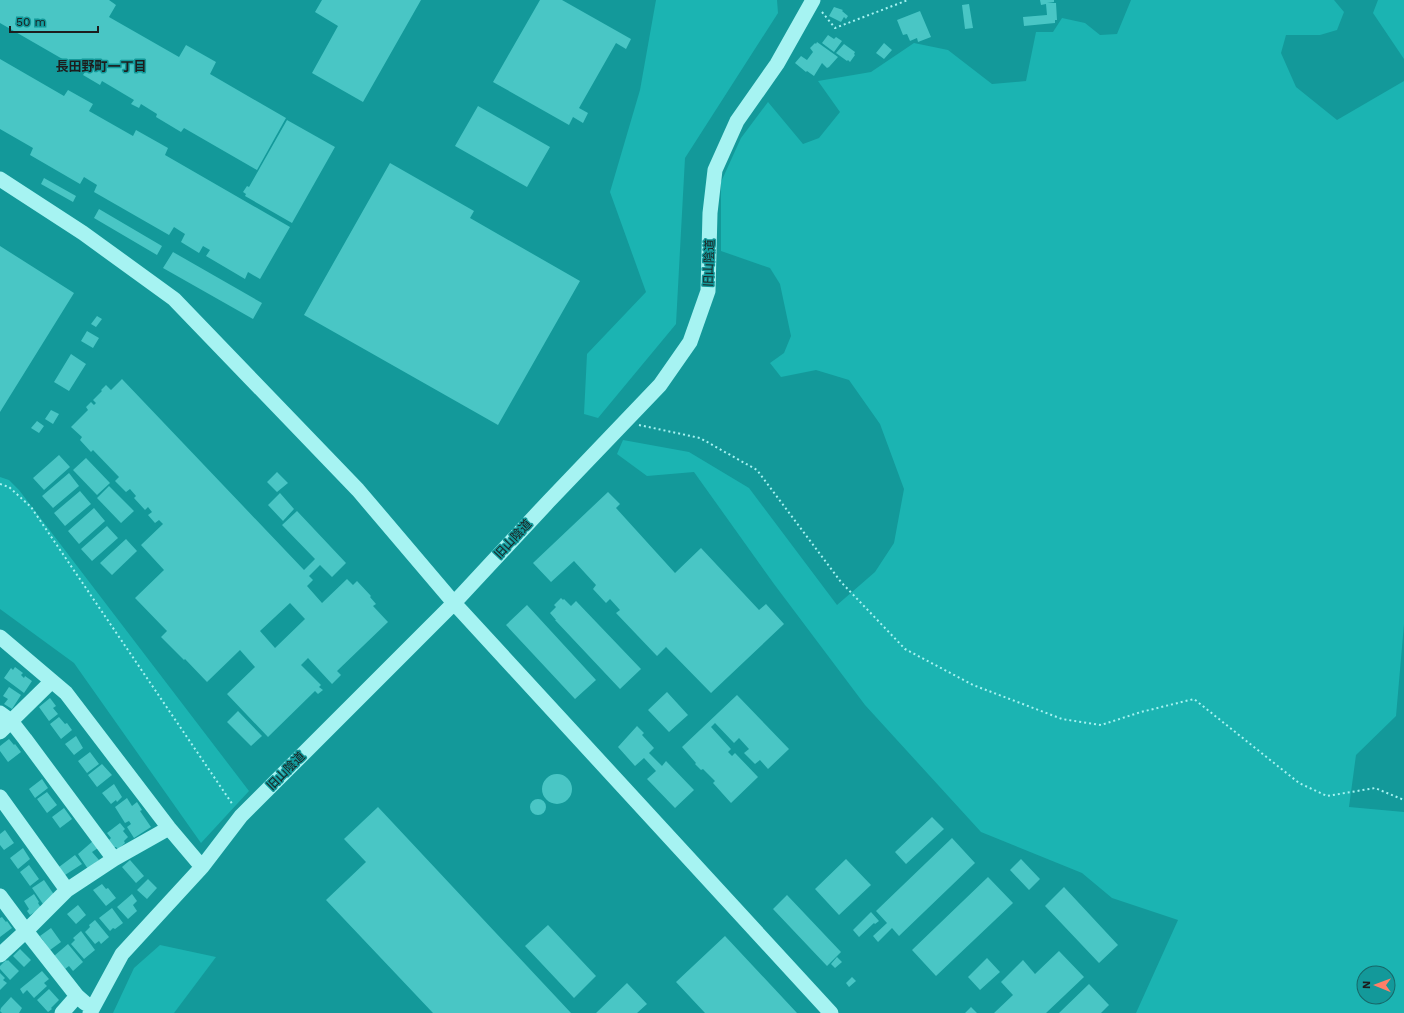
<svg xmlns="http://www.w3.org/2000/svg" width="1404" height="1013" font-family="'Work Sans','Noto Sans JP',sans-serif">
<rect width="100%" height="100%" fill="#13999a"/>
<path fill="#1bb4b2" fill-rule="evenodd" d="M656,0H777L778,13L685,158L676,324L598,418L584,414L587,354L646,292L610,192L640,90Z
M1131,0H1334L1344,12L1337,30L1320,35H1286L1281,53L1296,87L1337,120L1404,81V624L1396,716L1356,755L1349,807L1404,812V1013H1136L1178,920L1112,898L1082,873L981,832L865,705L774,584L694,472L647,476L617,454L623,440L689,452L749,488L837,605L875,572L894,543L904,489L880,424L849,380L816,370L781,377L770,363L784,353L791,336L780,284L770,268L721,251V182L741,138L768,102L803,144L819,138L840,112L818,81L871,72L914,43L948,50L992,84L1026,81L1036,32H1053L1062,18L1085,23L1100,35L1117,34ZM1364,973H1388V997H1364Z
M1378,0H1404V59L1373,13Z
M0,477L9,480L19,490L249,791L201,843L74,663L0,609Z
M160,945L216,957L174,1013H113L134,968Z"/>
<path fill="#49c6c5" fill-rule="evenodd" d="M0,0H109L116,5L109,17L179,57L186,45L216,62L210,74L286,118L257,170L184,128L181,132L156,117L157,114L141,104L139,108L131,104L134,100L102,81L100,85L83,75L85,72L0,23Z
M322,0H421L363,102L312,73L338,26L315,12Z
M540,0H562L631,39L626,49L616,43L579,108L588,113L583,123L573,117L569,125L493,82Z
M1040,0H1054V2L1047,3H1056L1057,20H1055V23L1024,26L1023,17L1047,15L1046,4L1041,5Z
M969,4L973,28L965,29L962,5Z
M834,7L843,10L842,11L848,16L846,19L844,17L841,22L829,16Z
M920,11L931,37L918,42L917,38L910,41L907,34L903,35L897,20Z
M828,35L834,39L836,37L842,41L834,52L822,43Z
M817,42L838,57L829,67L827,68L822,63L814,76L807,71L806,72L795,63L801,56L807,60L813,52L810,48L815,43L816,44Z
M884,43L892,50L884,59L876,53Z
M844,44L855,52L854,54L855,55L850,62L848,60L847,61L836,53Z
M0,59L64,96L68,90L93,104L89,111L133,136L136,130L168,148L165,155L290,227L260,279L248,272L245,279L206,256L210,250L203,246L199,253L181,242L185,234L174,227L169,235L94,192L97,185L84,177L80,184L30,155L33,148L0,129Z
M478,106L550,147L527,187L455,146Z
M287,120L335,147L292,223L245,196L246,194L243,192L247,186L249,187Z
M390,163L474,211L470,218L580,281L498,425L304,315Z
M44,178L76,196L73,202L41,184Z
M99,209L162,246L157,255L94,218Z
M0,246L74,293L0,412Z
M173,252L262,303L253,319L163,268Z
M97,316L102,319L96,327L91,324Z
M87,331L99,338L93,348L81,341Z
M71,354L86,364L69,391L54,382Z
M122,379L304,570L315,559L282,525L297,511L346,563L332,577L320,565L309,576L313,580L307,586L322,603L347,579L353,585L357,581L371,596L370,597L376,604L373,606L388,622L337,671L341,675L332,684L308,658L301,665L321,685L319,687L323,690L318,694L315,691L268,737L227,694L255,667L240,650L207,682L185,659L184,660L161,637L167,631L135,598L164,570L141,545L163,524L159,520L155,523L148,515L152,512L148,507L145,510L134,498L136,496L130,489L126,492L115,481L119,477L93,450L91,452L80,440L82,437L71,427L88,410L86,407L91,402L94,405L96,403L93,400L102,391L101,390L106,385L111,390ZM290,603L305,619L275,648L260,631Z
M51,410L59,414L53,424L45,419Z
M37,421L44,426L39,433L31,428Z
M59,455L70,467L44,490L33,478Z
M86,458L110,483L97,495L73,470Z
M277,472L288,483L277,492L267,482Z
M69,473L79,486L53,508L42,496Z
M109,486L134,511L121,523L97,498Z
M80,491L91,504L65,526L54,513Z
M608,492L620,504L616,508L675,573L701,548L759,610L766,604L784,624L711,693L666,647L657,656L616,613L620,610L610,599L606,603L593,589L596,585L574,561L551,582L533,563Z
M280,493L294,509L283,521L268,505Z
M94,508L105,521L79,544L68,531Z
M107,526L118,538L92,561L81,549Z
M126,539L137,551L112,575L100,563Z
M561,598L563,600L564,599L571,606L576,601L641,669L620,689L555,620H556L550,613L556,607L554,605Z
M527,605L596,680L575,699L506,625Z
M15,667L23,673L21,675L24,678L25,676L32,681L24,693L4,678L11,668L13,670Z
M9,687L21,695L12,709L4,704L8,699L3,696Z
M667,692L688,715L669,732L648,710Z
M737,695L789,749L768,769L760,760L755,764L744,753L749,749L739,738L734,743L715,723L711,727L731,749L728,752L732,756L735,753L758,777L731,803L713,783L715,781L703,769L701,770L695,764L696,763L682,747Z
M50,698L56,706L53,708L58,714L49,721L39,707Z
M238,711L262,736L251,746L227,722Z
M59,717L65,724L67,723L72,730L61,739L50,724Z
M637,726L644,733L642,735L654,748L649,753L662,766L666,761L694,790L675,808L647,779L656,771L644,758L635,766L618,747Z
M76,736L83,748L74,755L65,744Z
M9,739L14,745L15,744L21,752L8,762L0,751V746Z
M90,752L99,764L87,773L78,761Z
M102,764L112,775L97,787L88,775Z
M542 789a15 15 0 1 1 30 0a15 15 0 1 1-30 0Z
M42,779L48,788L35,798L29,789Z
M114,784L122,797L117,802L116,800L111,804L102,793Z
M47,792L57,805L47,813L37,799Z
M127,798L132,806L137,802L142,810L140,811L151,827L134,838L127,827L131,824L129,821L125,823L115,807Z
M530 807a8 8 0 1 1 16 0a8 8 0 1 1-16 0Z
M378,807L571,1013H433L326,900L366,862L344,839Z
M64,808L72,819L60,828L52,817Z
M932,817L944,829L906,864L895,852Z
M120,823L125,829L123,831L128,837L124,841L125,843L118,849L116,847H114L109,840L111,838L107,833Z
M5,830L14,843L4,850L0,845V834Z
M952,838L975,863L899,936L892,928L878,942L873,936L887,923L876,911Z
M93,841L98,848L92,852L99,860L88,869L78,854Z
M23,848L30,859L18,869L10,858Z
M75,855L82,864L65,875L59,867Z
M846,859L871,885L839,915L815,889Z
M1021,859L1040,879L1029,890L1010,870Z
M130,860L144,876L136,883L122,867Z
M29,865L39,879L30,886L20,872Z
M988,877L1013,903L936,976L912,950Z
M148,879L157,888L147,899L137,890Z
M44,880L55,896L43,904L32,888Z
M102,884L106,889L108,888L116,898L106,906L93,890Z
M1064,887L1118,945L1099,963L1045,906Z
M34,894L39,902L38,903L41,908L30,915L27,911L29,909L24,901Z
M132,894L137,901L133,905L137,911L128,919L117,907Z
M787,895L841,952L827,966L773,909Z
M78,905L86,915L76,924L67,914Z
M112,908L123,923L115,929L113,928L110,931L99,918Z
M871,912L879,921L875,924L874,923L859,937L853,930Z
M2,917L6,922L7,921L12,928L0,937V918Z
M95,920L109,937L101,944L99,941L95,944L85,932L90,927L89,925Z
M548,925L596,976L574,998L525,946Z
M51,928L61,942L50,950L40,936Z
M81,931L95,950L84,959L71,944L75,940L73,938Z
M725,936L797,1013H705L676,982Z
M68,944L83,962L73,971L69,966L65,969L54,956Z
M20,949L31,960L24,967L13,956Z
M1059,951L1084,977L1046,1013H994L1013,995L1001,982L1023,960L1035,974Z
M837,957L842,962L835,968L831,964Z
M987,958L1000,972L980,990L968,977Z
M6,960L7,961L8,960L19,971L10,980L0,969V966Z
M42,971L49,979L44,983L47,986L34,998L27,990L23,994L20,989Z
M0,973L5,978L3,980L7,983L0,990Z
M852,977L856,981L849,987L846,983Z
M627,983L647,1004L637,1013H596Z
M1089,984L1109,1005L1101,1013H1059Z
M49,989L59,1000L51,1008L52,1009L48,1012L37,1000Z
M11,997L22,1008L19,1013H2L0,1011L1,1008Z
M971,1007L977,1013H965Z"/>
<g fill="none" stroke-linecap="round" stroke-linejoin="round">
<path stroke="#a6f3f2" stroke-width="2" stroke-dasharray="2 3" stroke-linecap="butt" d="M822,12L835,28L908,0
M639,425L700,438L757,470L841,582L905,649L973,685L1062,719L1101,725L1141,712L1194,699L1299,783L1327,796L1375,788L1404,800
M0,484L9,487L31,507L233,805"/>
<path stroke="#a6f3f2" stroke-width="15" d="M0,179L83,233L174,299L358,490L454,603L831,1013
M0,637L66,693L169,828L202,867
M0,713L11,721L25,739L114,859
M0,732L52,681
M0,797L67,890
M0,896L26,931L67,890L114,859L169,828
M0,955L26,931L77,996
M62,1013L77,996L85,1003
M90,1013L122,954L202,867L241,816L454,603L548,502L660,385L690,342L708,291L710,213L715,170L737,121L777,64L813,0"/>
</g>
<g text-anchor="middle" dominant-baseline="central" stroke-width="3" stroke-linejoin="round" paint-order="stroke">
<g font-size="12" fill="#1d1d1d" stroke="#13999a">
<text transform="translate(709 263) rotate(-88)">旧山陰道</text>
<text transform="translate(513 539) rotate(-47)">旧山陰道</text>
<text transform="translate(286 771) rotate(-45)">旧山陰道</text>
</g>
<g font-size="13" font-weight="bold" fill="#1d1d1d" stroke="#13999a">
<text x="101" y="66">長田野町一丁目</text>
</g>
</g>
<g transform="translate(1376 985) rotate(271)"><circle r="19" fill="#13999a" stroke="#176768"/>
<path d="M0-3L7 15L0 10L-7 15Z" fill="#ff7f68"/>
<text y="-6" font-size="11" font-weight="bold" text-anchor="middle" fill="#1d1d1d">N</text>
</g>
<path d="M10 26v6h88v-6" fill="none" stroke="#1d1d1d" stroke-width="2"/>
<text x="16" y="26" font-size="12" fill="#1d1d1d" stroke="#13999a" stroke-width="3" paint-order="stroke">50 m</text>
</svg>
